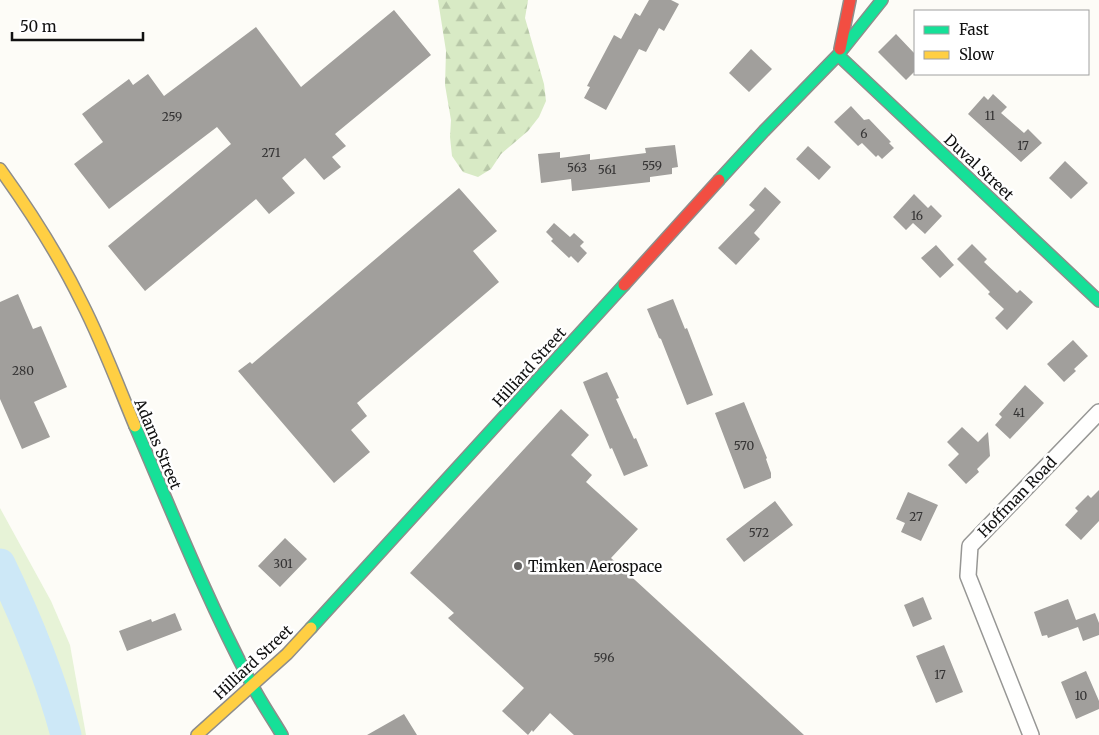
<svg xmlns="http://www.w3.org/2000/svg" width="1099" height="735" font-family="Merriweather,serif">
<defs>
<pattern id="forest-firs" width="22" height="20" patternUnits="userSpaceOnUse" patternTransform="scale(1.25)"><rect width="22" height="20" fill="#d8eac5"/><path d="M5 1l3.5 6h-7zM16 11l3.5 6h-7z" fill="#b8c8a8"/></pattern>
</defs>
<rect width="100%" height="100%" fill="#fdfcf7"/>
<path fill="url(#forest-firs)" d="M438,0H528L525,18L544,84L546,101L539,117L528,131L501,154L491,169L478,177L463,172L452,156L450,137L451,120L445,85L446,51Z"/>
<path fill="#e7f3d7" d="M0,508L51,601L70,645L86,735H0Z"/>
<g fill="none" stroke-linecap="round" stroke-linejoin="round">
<path stroke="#cde8f7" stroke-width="31" d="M0,564C27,620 50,676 66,735"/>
</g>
<path fill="#a19f9c" d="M649,0H671L679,4L664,31L659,28L646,52L639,49L606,110L584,98L590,87L587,86L614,35L621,39L635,13L640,16Z
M394,10L431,55L335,134L346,146L332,157L341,167L324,180L305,158L282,178L295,193L269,214L256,199L145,291L108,246L231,144L217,127L109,209L74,164L103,142L82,114L129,79L133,85L148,74L164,96L256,27L301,87Z
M896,34L915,54V71L906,80L878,52Z
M751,49L772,69L749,92L729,73Z
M993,94L1007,107L1001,113L1024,133L1028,129L1042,143L1021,162L968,114L984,96L988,100Z
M851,106L864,120L869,119L891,142L889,143L894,148L882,159L878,155L876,157L862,143L858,146L834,122Z
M675,145L678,167L672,168V174L650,177V182L572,191L571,179L541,183L538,154L560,152V158L590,154V160L646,153L645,148Z
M808,146L831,167L819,180L796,159Z
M1065,161L1088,183L1071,199L1049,178Z
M765,187L781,202L754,233L760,239L736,265L718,248L755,210L749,205Z
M459,188L497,231L473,251L499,282L357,403L367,416L351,430L370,452L334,483L238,371L250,362L252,364Z
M914,194L928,208L931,205L942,216L925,234L913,223L906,230L893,217Z
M554,223L570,237L574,233L584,242L580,246L587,253L578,263L571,256L569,258L551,241L553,239L546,232Z
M972,244L987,259L984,262L1017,293L1020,290L1033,302L1007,330L995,318L1004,309L988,294L990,292L957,259Z
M936,245L954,265L940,278L921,258Z
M18,294L33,329L41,326L67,387L34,402L50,437L22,449L0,399V302Z
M673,299L685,329L687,328L713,395L687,405L661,339L659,338L647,309Z
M1073,340L1088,356L1074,369L1076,371L1064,382L1047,364Z
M607,372L619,398L616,399L634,439L636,438L648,466L624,476L612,448L610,449L583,382Z
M1025,385L1044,403L1010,439L995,425L1002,417L999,414Z
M744,402L767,458L766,459L771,473V478L744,489L715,413Z
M561,409L589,435L571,455L592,475L586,482L638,529L611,558L804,735H574L550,713L533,732L532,730L528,735L502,711L524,688L448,618L454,613L410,573Z
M962,427L978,442L988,432L990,456L977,469L979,472L966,484L948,465L959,454L947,442Z
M1099,490V521L1081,540L1065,525L1078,511L1075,508L1088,495L1091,498Z
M908,492L938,505L921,541L901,532L905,523L896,519Z
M775,501L793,525L744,562L726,539Z
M285,538L307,559L280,587L258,566Z
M923,597L932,619L913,627L904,605Z
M1068,599L1076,620L1095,613L1099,623V635L1083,641L1078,627L1048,638L1047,635L1042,636L1034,612Z
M175,613L182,630L127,651L119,631L151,619L152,622Z
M944,645L963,692L936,703L916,656Z
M1086,671L1099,701V709L1076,719L1061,682Z
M404,714L417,735H367Z"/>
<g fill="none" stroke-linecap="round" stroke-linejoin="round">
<defs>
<path id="street" d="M1031,735L968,576L970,546L1099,412"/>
<path id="fast" d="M838,55L1099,301
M719,180L764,131L838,55L882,0
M135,426C172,512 207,600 251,683C260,701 272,718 282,735
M311,628L624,285"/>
<path id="slow" d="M0,169C31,212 59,256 82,303C102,342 118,385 135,426
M197,735L287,654L311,628"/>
<path id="jam" d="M840,49L850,0
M624,285L719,180"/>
</defs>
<use href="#street" stroke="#979795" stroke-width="18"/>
<use href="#fast" stroke="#8e8d8b" stroke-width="14"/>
<use href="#slow" stroke="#8e8d8b" stroke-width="14"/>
<use href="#jam" stroke="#8e8d8b" stroke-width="14"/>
<use href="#street" stroke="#fffffe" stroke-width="15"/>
<use href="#fast" stroke="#16e098" stroke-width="11"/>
<use href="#slow" stroke="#ffcf43" stroke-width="11"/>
<use href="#jam" stroke="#f24e42" stroke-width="11"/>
</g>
<circle fill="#646362" stroke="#fff" stroke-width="2" cx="518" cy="566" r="5"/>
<g text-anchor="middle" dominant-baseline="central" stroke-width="5" stroke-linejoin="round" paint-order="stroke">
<g font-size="12" fill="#353434">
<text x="990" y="115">11</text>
<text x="172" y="116">259</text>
<text x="864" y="133">6</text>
<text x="1023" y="145">17</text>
<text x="271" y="152">271</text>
<text x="652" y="165">559</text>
<text x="577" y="167">563</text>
<text x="607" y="169">561</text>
<text x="917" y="215">16</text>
<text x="23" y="370">280</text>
<text x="1019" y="412">41</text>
<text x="744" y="445">570</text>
<text x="916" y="516">27</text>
<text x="759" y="532">572</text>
<text x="283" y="563">301</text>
<text x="604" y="657">596</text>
<text x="940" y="674">17</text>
<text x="1081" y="695">10</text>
</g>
<g font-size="15" fill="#111" stroke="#fff">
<text transform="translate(979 167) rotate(43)">Duval Street</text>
<text transform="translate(529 367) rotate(-48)">Hilliard Street</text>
<text transform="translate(158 444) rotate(67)">Adams Street</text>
<text transform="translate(1017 497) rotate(-46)">Hoffman Road</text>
<text transform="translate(253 662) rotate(-43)">Hilliard Street</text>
</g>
<g font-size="15" fill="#111" stroke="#fff" text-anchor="start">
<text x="528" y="566">Timken Aerospace</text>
</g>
</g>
<rect x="914" y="10" width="175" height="65" fill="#ffffff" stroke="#a0a0a0"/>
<rect x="924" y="26" width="25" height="8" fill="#16e098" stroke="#a0a0a0"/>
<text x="959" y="35" font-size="15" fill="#111111">Fast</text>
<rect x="924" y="51" width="25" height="8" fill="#ffcf43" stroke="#a0a0a0"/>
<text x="959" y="60" font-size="15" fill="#111111">Slow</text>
<path d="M12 32v8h131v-8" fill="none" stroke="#111111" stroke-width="2.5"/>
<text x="20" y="32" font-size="15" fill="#111111" stroke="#ffffff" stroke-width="4" paint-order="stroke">50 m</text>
</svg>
